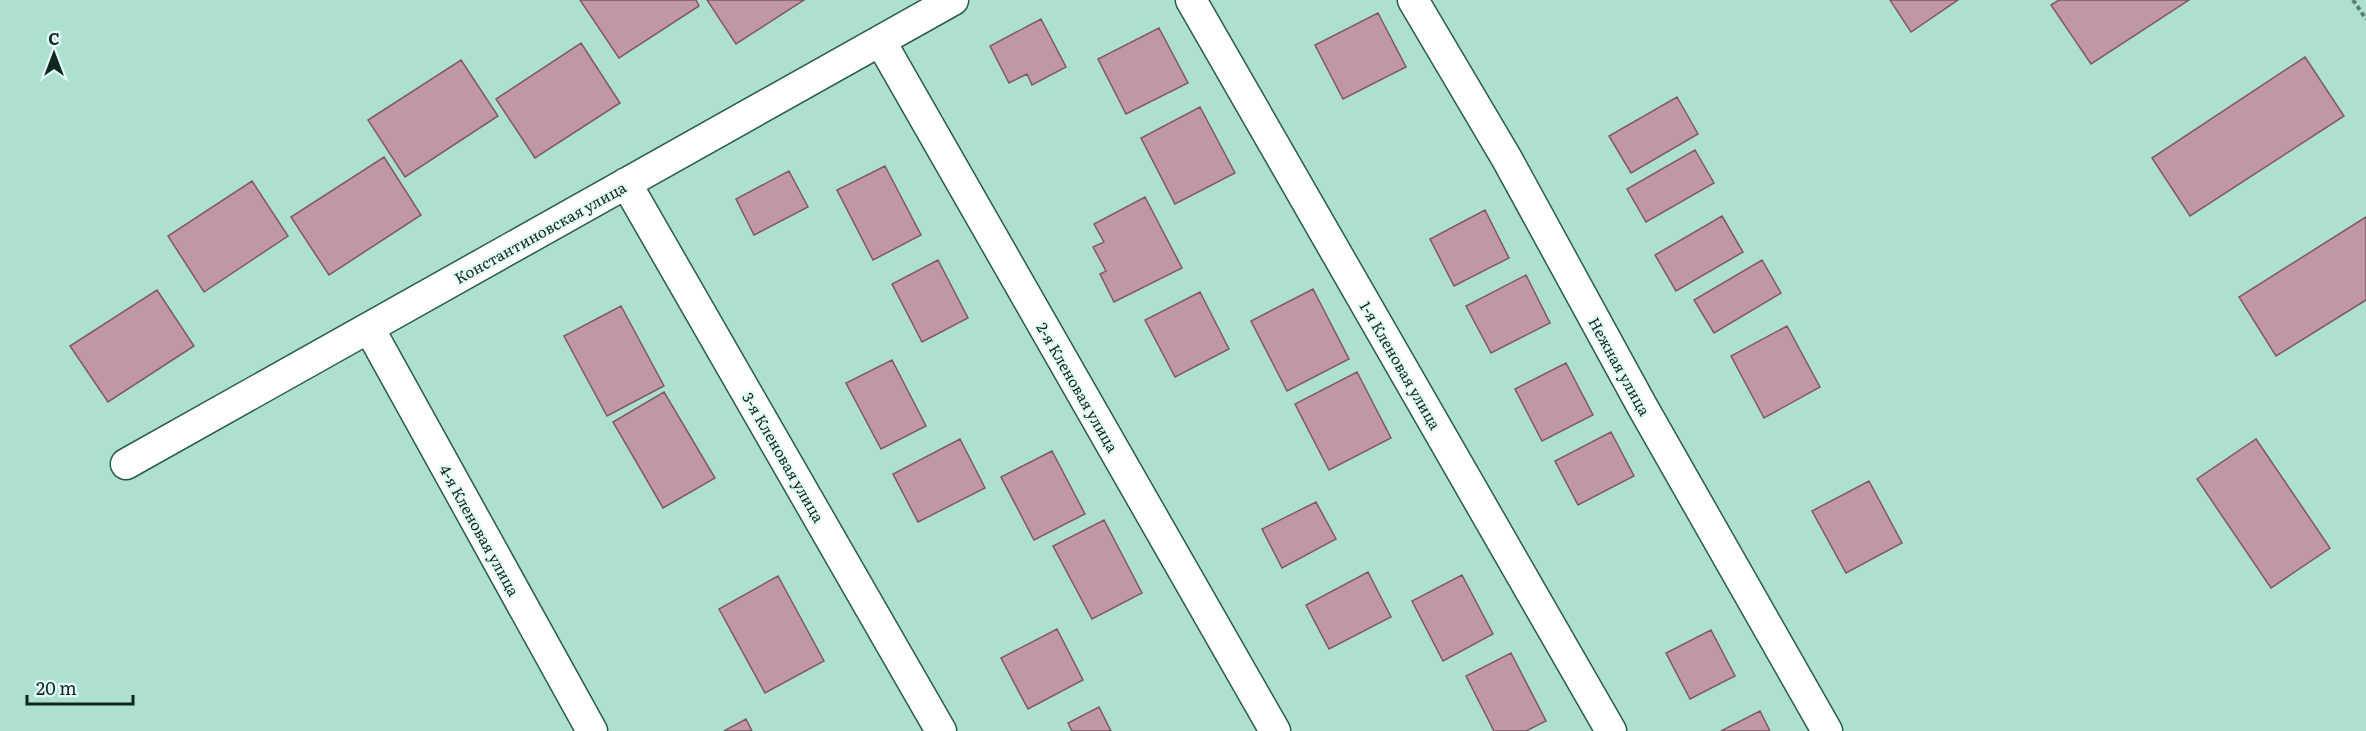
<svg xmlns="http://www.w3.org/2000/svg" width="2366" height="731" font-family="Literata,serif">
<rect width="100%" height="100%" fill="#ade0d1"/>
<path fill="#c196a5" stroke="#805867" stroke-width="1.5" d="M580,0H696L699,6L619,58Z
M707,0H804L736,44Z
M1890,0H1958L1911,32Z
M2059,0H2189L2091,64L2051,5Z
M1378,13L1406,67L1343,99L1315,45Z
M1041,19L1066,67L1032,85L1027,74L1009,83L990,46Z
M1159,28L1188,83L1126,114L1098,59Z
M581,43L620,103L535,158L496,99Z
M2305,57L2344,116L2190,216L2152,158Z
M461,60L498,116L405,177L368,120Z
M1677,97L1698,134L1631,173L1609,136Z
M1200,107L1235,173L1175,204L1141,138Z
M1695,150L1714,183L1646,222L1627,189Z
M384,157L421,215L329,275L291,217Z
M885,166L921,235L873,260L837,190Z
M789,171L808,207L754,235L736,199Z
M252,181L288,236L204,292L168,236Z
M1145,197L1182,268L1114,302L1100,274L1106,271L1093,247L1104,242L1094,224Z
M1485,210L1509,258L1454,286L1430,239Z
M1722,216L1743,252L1676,291L1655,255Z
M2366,217V300L2276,356L2239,297Z
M938,260L968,318L922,342L892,284Z
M1762,260L1781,293L1714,333L1694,300Z
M1526,275L1550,323L1491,353L1466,306Z
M1313,289L1349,359L1287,391L1251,321Z
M157,290L194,346L108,402L70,346Z
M1200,292L1229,349L1175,377L1145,320Z
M621,306L664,386L607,416L564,336Z
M1787,326L1820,387L1764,418L1731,356Z
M892,360L926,426L881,449L846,383Z
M1566,363L1593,415L1542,441L1515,389Z
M1357,372L1391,438L1329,470L1295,404Z
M664,392L715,478L663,508L613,422Z
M1611,432L1634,476L1578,505L1555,461Z
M960,439L985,488L918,522L893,474Z
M2256,439L2330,548L2271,588L2197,479Z
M1052,451L1085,514L1034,540L1001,477Z
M1869,481L1902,543L1846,573L1812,511Z
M1316,502L1336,539L1282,568L1262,529Z
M1104,520L1142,593L1092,619L1053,546Z
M1368,572L1391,617L1329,649L1306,605Z
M1462,575L1493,634L1443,661L1412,601Z
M778,576L824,661L765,693L719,609Z
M1057,629L1083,680L1028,709L1001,658Z
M1711,630L1735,676L1690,699L1666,653Z
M1511,653L1546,721L1526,731H1494L1466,676Z
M1099,707L1111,731H1072L1068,723Z
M1760,711L1770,731H1721Z
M746,719L752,731H724Z"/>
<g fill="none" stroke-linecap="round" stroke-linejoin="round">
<defs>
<path id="street" d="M1191,0L1611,731
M1413,0L1507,159L1642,406L1827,731
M881,42L1275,731
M626,183L941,731
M369,328L592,731
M126,464L953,0"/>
</defs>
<use href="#street" stroke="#2a5a4e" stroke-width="33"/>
<path stroke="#5d8076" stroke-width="4" stroke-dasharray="4.5 3" stroke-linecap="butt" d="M2353,0L2366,19"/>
<use href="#street" stroke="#fff" stroke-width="30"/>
</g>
<g text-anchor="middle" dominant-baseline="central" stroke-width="4.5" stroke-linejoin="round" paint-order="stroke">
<g font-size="15" fill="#122621" stroke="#e2fbf3">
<text transform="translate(540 232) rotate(-29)">Константиновская улица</text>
<text transform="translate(1401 365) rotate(60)">1-я Кленовая улица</text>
<text transform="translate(1620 366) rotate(61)">Нежная улица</text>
<text transform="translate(1078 387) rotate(60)">2-я Кленовая улица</text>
<text transform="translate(784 457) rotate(60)">3-я Кленовая улица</text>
<text transform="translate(480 530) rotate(61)">4-я Кленовая улица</text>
</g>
</g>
<g transform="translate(54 54)" stroke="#e2fbf3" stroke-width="4.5" paint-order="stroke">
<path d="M0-4.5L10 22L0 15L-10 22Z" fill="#122621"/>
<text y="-9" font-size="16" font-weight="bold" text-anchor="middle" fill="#122621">С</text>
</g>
<path d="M27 695v9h106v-9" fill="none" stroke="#122621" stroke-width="3"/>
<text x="36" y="695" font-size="18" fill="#122621" stroke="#e2fbf3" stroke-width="4.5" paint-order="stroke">20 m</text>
</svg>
